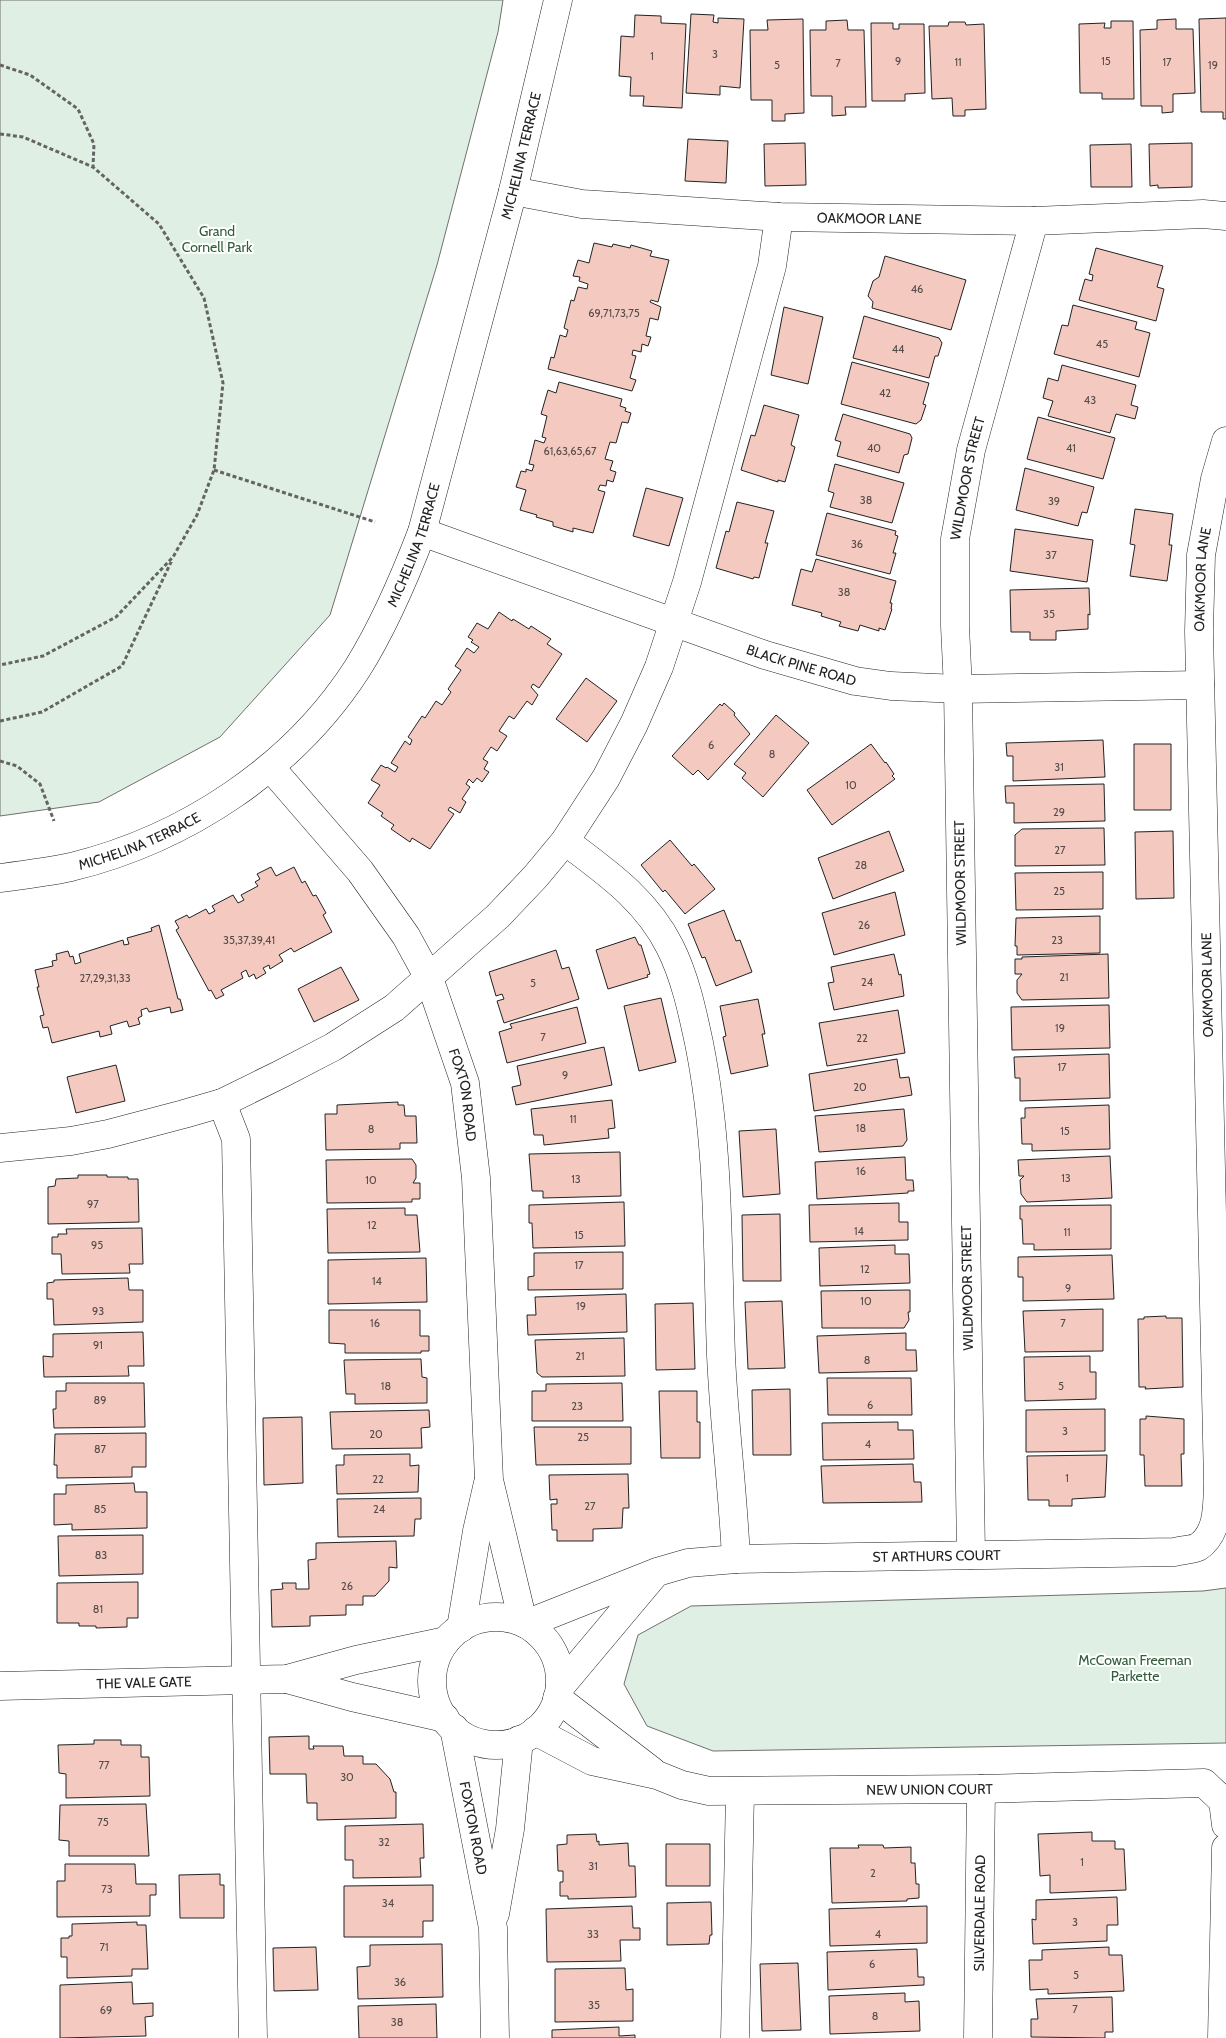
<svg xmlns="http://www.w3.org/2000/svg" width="1226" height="2038" font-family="Cabin,sans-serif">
<rect width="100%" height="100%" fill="#fff"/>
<path fill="#e0efe3" stroke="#6f6f6f" d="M0,0H503L498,32L437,265L330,615L220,737L99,802L0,816Z
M1226,1588V1743L713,1751L647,1726L624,1684L638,1635L691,1606L1203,1591Z"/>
<path fill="#f3c9c0" stroke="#222" d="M691,14L714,15L713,22L718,23V18L744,19L740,88L720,86V95L686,93Z
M635,15L661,16V23L686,24L682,108L643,106L644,96H630L631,77L619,76L621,36L634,37Z
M1226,18V119H1223V112H1201L1199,19Z
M803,19L804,113L785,114V121H772V100H751L750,30H768L767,20Z
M1176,19V29H1193L1195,93L1173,94V112L1162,113V106H1141L1140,30L1157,29V20Z
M847,20L848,30H864L866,107H845L846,115L832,116V96H811L810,30H826V21Z
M1111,21H1133L1134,99H1102V93H1080L1079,24L1105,23L1104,28H1111Z
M949,22H965L966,25L984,24L986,109L965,110V116H953L952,98L932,99L929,26H948Z
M871,23H893V29H899V24H924L925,93L905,94V101H872Z
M688,139L728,141L726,183L685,181Z
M805,143L806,185L765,186L764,144Z
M1192,143V187L1158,188V185L1150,186L1149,144Z
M1131,144L1132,187H1091L1090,145Z
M594,243L612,247L613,244L630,248L631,245L652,251L650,256L669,260L658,302L651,300L650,302L661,307L658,320L650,318L646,336L651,337L648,346L642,344L641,352L633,350L632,355L636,356L630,378L636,380L632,391L548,369L551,357L554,358L560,335L566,337L568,330L564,328L571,300L574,301L578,287L587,289L588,284L579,281L580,277L573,276L578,260L589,263Z
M1096,248L1163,266L1157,287L1164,289L1156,321L1079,300L1085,279L1092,281L1093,275L1089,274Z
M885,256L966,280L951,330L872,308L873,302L868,296L873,281L879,277Z
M1073,305L1137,322L1135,329L1150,333L1139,377L1054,354L1062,325L1068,326Z
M784,307L823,317L808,384L771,375Z
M864,316L939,338L942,343L938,356H935L929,378L853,358Z
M852,362L929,383L923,404L926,405L921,420L916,424L841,404Z
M1062,365L1136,385L1131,405L1138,407L1135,419L1116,414L1110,433L1048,416L1053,401L1043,398L1048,378L1058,381Z
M559,382L622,399L620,406L626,408L625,411L631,413L628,423L622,422L616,443L610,442L605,459L613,461L610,470L616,472L613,482L607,480L606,486L600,485L598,490L605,492L593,533L573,528V532L553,526V522L536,517L537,515L520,510L526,490L516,487L521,471L526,472V469L532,471L534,465L529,464L535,440L544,443L546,438L542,437L547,416L541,414L548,390L556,393Z
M764,405L799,415L791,445L795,447L785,482L778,480V482L741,470L751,435L755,436Z
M843,414L910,434L912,438L908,454L904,455L899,473L837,456L841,442L835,440Z
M1038,417L1115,438L1103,479L1027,459Z
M835,464L904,483L892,523L830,507L834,493L828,491Z
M1025,468L1094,487L1087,513L1082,512L1078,526L1016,510Z
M646,488L683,498L669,546L633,536Z
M737,502L774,511L765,543H768L759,578L754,577L753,579L716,568L726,531L729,532Z
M1135,509L1173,514L1169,545H1172L1167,581L1130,576L1135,545L1130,544Z
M827,513L896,531L895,535L898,536L893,553H896L890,574L816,555Z
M1015,529L1093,540L1087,582L1010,571Z
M816,559L896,581L890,603H892L891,609H892L885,630L879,628V631L860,625L858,631L839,626L841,622L821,616L822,613L792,605L801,569L812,572Z
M1089,588L1090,615L1088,614V629L1056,631V640H1030V632H1011L1010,590Z
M499,612L512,621L513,619L529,629L531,626L551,639L547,644L562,654L539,688L533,684L531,687L538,695L532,705L527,701L514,719L509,716L499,731L507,736L497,751L491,747L483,759L488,762L484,769L489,772L482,782L477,778L473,783L469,779L466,784L470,787L462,799L466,802L460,813L450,807L448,810L454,814L430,849L412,838L410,842L391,829L394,825L381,816L383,813L368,803L380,785L371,780L381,765L386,768L387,767L395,772L398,767L391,763L405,741L410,745L412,740L408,737L422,716L425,718L436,701L442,705L451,692L448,689L461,670L455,666L467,648L474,653L479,647L471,642L473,640L468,637L477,623L488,629Z
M586,678L617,701L587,742L556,719Z
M724,703L735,713L734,715L750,734L708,780L698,770L693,775L672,756L720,704L722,706Z
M776,715L809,743L763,797L742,778L746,773L734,764Z
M1103,740L1105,777L1013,781V756H1007L1006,743Z
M871,744L885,763L886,762L894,774L892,776L895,779L832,825L807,790Z
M1134,744H1171V810H1134Z
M1104,784L1105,821L1014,823V803H1006L1005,786Z
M1104,828L1105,865L1015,866V835L1022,829Z
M889,831L904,871L833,899L818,858Z
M1173,831L1174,898L1136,899L1135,832Z
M670,840L692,866L694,864L715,889L685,914L665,890L663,892L641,865Z
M271,867L276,876L294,867L302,883L305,881L313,896L316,895L326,913L323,915L332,932L294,952L291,948L279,955L283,961L270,969L269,965L263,968L266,973L256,979L254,974L249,977L246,970L241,973L243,978L221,990L224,995L216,999L211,990L209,991L176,930L179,928L175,921L187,915L189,918L206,909L209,914L215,911L212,906L233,895L238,903L244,900L241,895L258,886L255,882L260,879L257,874Z
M1103,872V909L1016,910L1015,873Z
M895,892L905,935L834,955L822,913Z
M724,910L736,941L740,940L752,972L716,986L705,957L702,958L688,924Z
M1100,916V953L1017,955V946H1015L1016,918Z
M159,925L178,999H180L183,1010L171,1013L170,1007L149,1012L147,1008L141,1010L142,1016L138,1018L140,1024L129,1027L127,1021L110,1026L112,1034L100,1037L99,1031L52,1043L48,1027L43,1028L40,1016L44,1015L37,987H39L35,970L53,966L52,961L57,960L56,954L68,951L70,957L73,956L75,964L81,962L79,954L123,940L124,945L129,944L127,938L152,931L151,928Z
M635,937L639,945H641L650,974L647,975L648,977L608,989L596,950Z
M556,950L562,969L569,967L579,999L504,1023L497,1001L504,999L502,994L496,996L489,972Z
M894,954L899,975L901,974L904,996L834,1010L828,983L834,982L831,967Z
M1108,954L1109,998L1022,1000L1017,993V980L1022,974H1015V959H1022V957Z
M341,967L359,1000L314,1022L298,989Z
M661,998L676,1062L639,1071L624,1006Z
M758,999L765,1034H762L768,1066L731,1074L723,1037L726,1036L720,1006Z
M1109,1005L1110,1048L1012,1050L1011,1007Z
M577,1007L586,1043L507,1063L499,1032L512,1028L510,1024Z
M898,1010L905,1053L827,1066L819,1023Z
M604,1047L612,1085L516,1105L512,1087L521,1085L517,1066Z
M1109,1054L1110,1098L1020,1101V1078H1015L1014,1057Z
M897,1059L900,1078L909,1077L912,1095L814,1111L809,1074Z
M116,1065L125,1101L76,1113L67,1077Z
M612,1100L615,1128L608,1129L609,1138L544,1145L543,1135H534L531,1109Z
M398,1102V1105H404L405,1116H416L417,1143H400V1149L326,1150L325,1114H337V1105Z
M1109,1105L1110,1149L1032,1151V1144H1022L1021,1118H1025V1108Z
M904,1109L907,1140L903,1146L819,1152L815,1116Z
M776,1129L780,1194L743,1197L739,1131Z
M620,1152L621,1196L543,1198V1191H532L529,1154Z
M1110,1156L1112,1198L1027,1202L1021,1194L1020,1180L1024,1176H1019L1018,1160Z
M905,1157L906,1180H913L914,1191H908V1193L817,1199L815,1162Z
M412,1159L416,1165V1178L413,1183H420V1199H412V1202L327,1203L326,1160Z
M78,1175H107V1177H128V1179H138L139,1222L48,1224V1187L55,1186L56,1179L78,1178Z
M624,1202L625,1246L533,1248L532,1223H529V1205Z
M899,1203V1222H908V1240L810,1242L809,1205Z
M1111,1205V1249L1034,1250V1244H1023L1022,1219H1020V1206Z
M405,1208V1215H417L420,1252L328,1253L327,1209Z
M780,1214L781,1281H743L742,1215Z
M142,1228L143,1264H129L130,1273L62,1274L61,1254H52V1237H58V1234H67L66,1229Z
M895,1245V1254H909L910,1283L820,1286L819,1248Z
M623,1252V1289L528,1290V1277L534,1276V1253Z
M1112,1255L1114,1299L1023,1301V1277H1018V1257Z
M426,1258L427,1302L328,1304V1260Z
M128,1278L129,1290H143V1322L54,1325L53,1299H47V1283L54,1282V1280Z
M910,1290V1312H908L909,1320L904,1328H822L821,1291Z
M626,1294L627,1332L528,1335L527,1315H536L535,1297Z
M782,1301L785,1368L748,1369L745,1302Z
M693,1303L695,1369L656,1370L655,1304Z
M1103,1309V1351L1025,1352L1023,1311Z
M329,1310H420V1336H429V1351H421V1353H345V1344L329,1343Z
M1166,1316V1318H1182L1183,1387L1145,1389L1146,1387H1139L1138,1319H1144V1317Z
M143,1332L144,1366H128L129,1376L44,1377L43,1356L53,1357V1334Z
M906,1333V1350H916L917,1371L819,1373L817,1336Z
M624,1338L625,1376L542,1377L537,1373L535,1340Z
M1090,1356V1372H1096V1399L1025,1401L1024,1357Z
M421,1359L422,1377L427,1378V1403L355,1404V1394H346L344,1360Z
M827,1378H911L912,1415H828Z
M66,1383H144L145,1427L54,1428L53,1409H56V1391H66Z
M622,1383L623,1421H532V1391H546V1384Z
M790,1389L791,1455H753L752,1390Z
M659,1391H697V1422H700V1458H661Z
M1105,1409V1451L1026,1452V1410Z
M429,1410L430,1427L421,1428L422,1448L332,1449L330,1412Z
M1146,1416L1184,1419V1454H1181L1182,1486H1145L1144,1455H1140V1419H1146Z
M302,1417L303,1483L264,1485L263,1418Z
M898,1422V1430H913L914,1459L823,1460L822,1423Z
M534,1427H631V1464L536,1465Z
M146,1433V1467H132V1477L57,1478V1465H54L55,1434Z
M410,1454V1466L419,1465L418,1492L337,1494L336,1465H344V1455Z
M1107,1455L1105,1497L1072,1499V1506H1049V1500H1028L1027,1456Z
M913,1464L914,1482H921L922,1502L823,1503L821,1466Z
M628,1474L629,1508H623L622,1528L593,1529V1541H557V1530H552L551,1504H557V1499L550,1500L549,1475Z
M134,1483L135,1492H147V1528L72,1530V1524L54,1525V1494H66V1485Z
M421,1498V1519H415L414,1536L338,1537L337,1499Z
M143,1535V1574L59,1576L58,1536Z
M396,1541L397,1568L389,1567V1581L375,1596H363V1605H346V1615L310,1616V1626L272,1627L271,1590L283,1589L282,1583H296V1589H309L308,1560L316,1559V1543Z
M138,1582V1618H127V1627L96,1628V1626H79V1623H57V1583Z
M309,1736V1749H314L313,1746H343L344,1756H363V1764H376L390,1779L394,1792H396V1818L317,1820V1803H307L306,1774H270L269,1737Z
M94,1740H121V1745H141V1757H149L150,1796L66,1798V1774L59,1773L58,1745L94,1744Z
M146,1804L149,1856H69V1841L59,1840L60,1805Z
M423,1824L424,1858H420L421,1877L353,1878V1860H345V1826Z
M1092,1832V1841H1115V1849H1124L1126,1890L1050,1893V1875L1040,1876L1038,1834Z
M596,1834L597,1842L599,1841V1845L628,1843L629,1866H635L636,1897L568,1899V1896H560V1882H563V1871H558L557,1845L567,1844V1835Z
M666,1844H710V1886H666Z
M858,1845H883L884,1848L911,1847V1863H915L916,1884H919V1898L907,1899V1901L832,1903L830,1848H859Z
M65,1864H135L136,1884H156V1895H150V1916L57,1917V1881H65Z
M220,1874V1885H224V1918H180L179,1875Z
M433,1885V1921H423V1937H344V1886Z
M1117,1897L1118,1925H1107V1941L1033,1944L1032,1919L1036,1920V1900Z
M711,1902L712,1935H710L709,1944L667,1945V1903Z
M632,1906L633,1928H640V1940H620L621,1961L547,1962L546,1909Z
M927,1906V1943L830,1946L829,1909Z
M137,1922V1925H146L148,1969H132V1976L67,1978V1957H61V1938H69V1936H72V1924Z
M442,1944L443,1997L358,1999L357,1967L370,1966V1945Z
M316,1947L318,1990L274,1991L273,1948Z
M1109,1947V1955H1122L1124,1991L1048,1994V1989L1030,1990L1029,1960H1042V1950Z
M917,1949L918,1977H924V1985L828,1990L827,1952Z
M798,1963L801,2030L762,2031L760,1964Z
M625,1968L626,1990L633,1989V2021L555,2022V1969Z
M132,1982L133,2004L153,2003V2016L145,2017L146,2036L60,2038V1985Z
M905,1993V2002L919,2001L920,2031L830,2034L829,1996Z
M1112,1997L1113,2032H1105V2038L1031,2037V2019H1038L1036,1999Z
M436,2004L437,2038H359L358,2006Z
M619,2027V2036L635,2035V2038H552V2030Z"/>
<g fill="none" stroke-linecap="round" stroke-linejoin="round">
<defs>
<g id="minor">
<path id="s1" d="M513,191L582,204L779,217L1034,221L1203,214L1226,216"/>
<path id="s2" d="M422,532L765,655L855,681L891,686L958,689L1200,685"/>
<path id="s3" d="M271,768L360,871L406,936L429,978L465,1083L476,1178L489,1480L523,1622"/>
<path d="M565,841C606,872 646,899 670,947C685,977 692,1010 699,1043C720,1147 717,1249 721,1355C724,1423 733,1491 736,1559"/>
<path id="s4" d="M0,878C24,875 48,872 71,867C186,839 293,768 357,669C384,626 404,579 422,532L513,191L558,0"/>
<path d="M222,1103L236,1139L253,2038"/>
<path d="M0,1148L71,1141L108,1134L184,1114L222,1103L281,1074L333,1047L394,1008L498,916L536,876L565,841L606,778L634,724L659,667L687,582L772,266L779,217"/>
<path id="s5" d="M971,1555L958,689L955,626V539L971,450L1034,221"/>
<circle cx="496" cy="1681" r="64"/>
<path id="s6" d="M526,1624L657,1572L688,1563L736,1559L1175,1552C1181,1550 1192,1550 1198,1547C1219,1533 1217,1505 1218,1483L1199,631L1201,555L1215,479L1226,441"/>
<path d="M461,1628L477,1531L488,1483"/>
<path d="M287,1679L352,1697L445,1718"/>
<path id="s7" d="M0,1686L287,1679L356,1660L446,1641"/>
<path d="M560,1687L654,1575"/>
<path d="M557,1698L652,1771"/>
<path id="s8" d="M454,1728L493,1928L495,2038"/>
<path id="s9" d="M535,1731L592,1761L657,1775L682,1785L709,1791L981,1789L1204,1783L1223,1801L1226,1825"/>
<path d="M495,1914L510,1829L519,1740"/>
<path d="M735,2038L740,1792"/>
<path id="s10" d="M978,2038L981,1789"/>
<path d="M1222,2038L1226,1848"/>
</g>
</defs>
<use href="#minor" stroke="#222" stroke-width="29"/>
<path stroke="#646464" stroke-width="3" stroke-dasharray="4 2.5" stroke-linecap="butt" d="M0,65L30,75L78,109L94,144L93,167
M0,134L23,137L93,167L159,224L204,298L223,383L214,470L197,515L173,557L116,617L43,656L0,665
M214,470L375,522
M0,721L42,712L122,666L172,560
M0,761L17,766L40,784L54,821"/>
<use href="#minor" stroke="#fff" stroke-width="28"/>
</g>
<g text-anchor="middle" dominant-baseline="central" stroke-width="4" stroke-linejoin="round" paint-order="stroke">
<g font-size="11" fill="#564c4a">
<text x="715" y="54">3</text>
<text x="652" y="56">1</text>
<text x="898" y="61">9</text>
<text x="1106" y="61">15</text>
<text x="958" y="62">11</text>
<text x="1167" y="62">17</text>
<text x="838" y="63">7</text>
<text x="777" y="65">5</text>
<text x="1213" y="65">19</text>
<text x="917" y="289">46</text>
<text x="614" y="313">69,71,73,75</text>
<text x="1102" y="344">45</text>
<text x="898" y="349">44</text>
<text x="885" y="393">42</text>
<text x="1090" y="400">43</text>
<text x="874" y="448">40</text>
<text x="1071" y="448">41</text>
<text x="570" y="451">61,63,65,67</text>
<text x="866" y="500">38</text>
<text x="1054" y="501">39</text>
<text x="857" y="544">36</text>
<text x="1051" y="555">37</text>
<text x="844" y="592">38</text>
<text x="1049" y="614">35</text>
<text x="711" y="745">6</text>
<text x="772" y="754">8</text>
<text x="1059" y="767">31</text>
<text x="851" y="785">10</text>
<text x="1059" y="812">29</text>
<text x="1060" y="850">27</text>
<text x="861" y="865">28</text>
<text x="1059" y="891">25</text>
<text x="864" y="925">26</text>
<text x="249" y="940">35,37,39,41</text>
<text x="1057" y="940">23</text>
<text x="1064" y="977">21</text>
<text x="105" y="978">27,29,31,33</text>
<text x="867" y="982">24</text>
<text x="533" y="983">5</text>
<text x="1060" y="1028">19</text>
<text x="543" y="1037">7</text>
<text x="862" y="1038">22</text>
<text x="1062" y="1067">17</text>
<text x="565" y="1075">9</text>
<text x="860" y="1087">20</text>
<text x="573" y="1119">11</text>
<text x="861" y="1128">18</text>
<text x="371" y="1129">8</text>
<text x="1065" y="1131">15</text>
<text x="861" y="1171">16</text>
<text x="1066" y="1178">13</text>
<text x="576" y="1179">13</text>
<text x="371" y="1180">10</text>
<text x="93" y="1204">97</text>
<text x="372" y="1225">12</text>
<text x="859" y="1231">14</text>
<text x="1067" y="1232">11</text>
<text x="579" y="1235">15</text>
<text x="97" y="1245">95</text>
<text x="579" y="1265">17</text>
<text x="865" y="1269">12</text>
<text x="377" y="1281">14</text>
<text x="1068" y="1288">9</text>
<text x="866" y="1301">10</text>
<text x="581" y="1306">19</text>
<text x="98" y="1311">93</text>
<text x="375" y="1323">16</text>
<text x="1063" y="1323">7</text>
<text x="98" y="1345">91</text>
<text x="580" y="1356">21</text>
<text x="867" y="1360">8</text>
<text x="386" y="1386">18</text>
<text x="1061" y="1386">5</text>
<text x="100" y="1400">89</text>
<text x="870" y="1405">6</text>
<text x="577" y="1406">23</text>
<text x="1065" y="1431">3</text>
<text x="376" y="1434">20</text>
<text x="583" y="1437">25</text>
<text x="868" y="1444">4</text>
<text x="100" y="1449">87</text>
<text x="1067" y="1478">1</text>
<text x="378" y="1479">22</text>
<text x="590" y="1506">27</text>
<text x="100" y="1509">85</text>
<text x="379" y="1509">24</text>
<text x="101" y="1555">83</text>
<text x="347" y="1586">26</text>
<text x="98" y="1609">81</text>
<text x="104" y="1765">77</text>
<text x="347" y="1777">30</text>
<text x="103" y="1822">75</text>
<text x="384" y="1842">32</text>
<text x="1082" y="1862">1</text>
<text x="593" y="1866">31</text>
<text x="873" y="1873">2</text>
<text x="107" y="1889">73</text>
<text x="388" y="1903">34</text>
<text x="1075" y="1922">3</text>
<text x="593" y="1934">33</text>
<text x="878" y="1934">4</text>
<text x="104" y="1947">71</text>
<text x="872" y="1964">6</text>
<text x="1076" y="1975">5</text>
<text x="400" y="1982">36</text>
<text x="594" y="2005">35</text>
<text x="1075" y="2009">7</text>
<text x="106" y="2010">69</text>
<text x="875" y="2016">8</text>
<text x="397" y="2022">38</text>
</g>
<g font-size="14" fill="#222" stroke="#fff">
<text stroke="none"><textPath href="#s4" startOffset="969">MICHELINA TERRACE</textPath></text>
<text stroke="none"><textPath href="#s1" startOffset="358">OAKMOOR LANE</textPath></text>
<text stroke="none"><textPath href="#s5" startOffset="1078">WILDMOOR STREET</textPath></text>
<text stroke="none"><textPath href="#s4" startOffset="565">MICHELINA TERRACE</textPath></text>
<text stroke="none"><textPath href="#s6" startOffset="1658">OAKMOOR LANE</textPath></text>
<text stroke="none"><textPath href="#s2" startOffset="402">BLACK PINE ROAD</textPath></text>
<text stroke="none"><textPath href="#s4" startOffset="145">MICHELINA TERRACE</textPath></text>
<text transform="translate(960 883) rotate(-91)">WILDMOOR STREET</text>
<text transform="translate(1207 985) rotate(-91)">OAKMOOR LANE</text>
<text stroke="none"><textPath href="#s3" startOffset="386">FOXTON ROAD</textPath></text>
<text transform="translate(967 1288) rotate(-91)">WILDMOOR STREET</text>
<text stroke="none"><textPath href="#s6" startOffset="422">ST ARTHURS COURT</textPath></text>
<text stroke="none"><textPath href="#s7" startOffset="144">THE VALE GATE</textPath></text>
<text stroke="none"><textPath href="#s9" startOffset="406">NEW UNION COURT</textPath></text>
<text stroke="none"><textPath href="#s8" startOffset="102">FOXTON ROAD</textPath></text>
<text stroke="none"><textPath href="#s10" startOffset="125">SILVERDALE ROAD</textPath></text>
</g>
<g font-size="14" fill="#2f5e38" stroke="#fff">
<text x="217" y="231">Grand<tspan x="217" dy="16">Cornell Park</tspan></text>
<text x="1135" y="1660">McCowan Freeman<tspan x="1135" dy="16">Parkette</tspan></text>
</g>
</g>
</svg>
